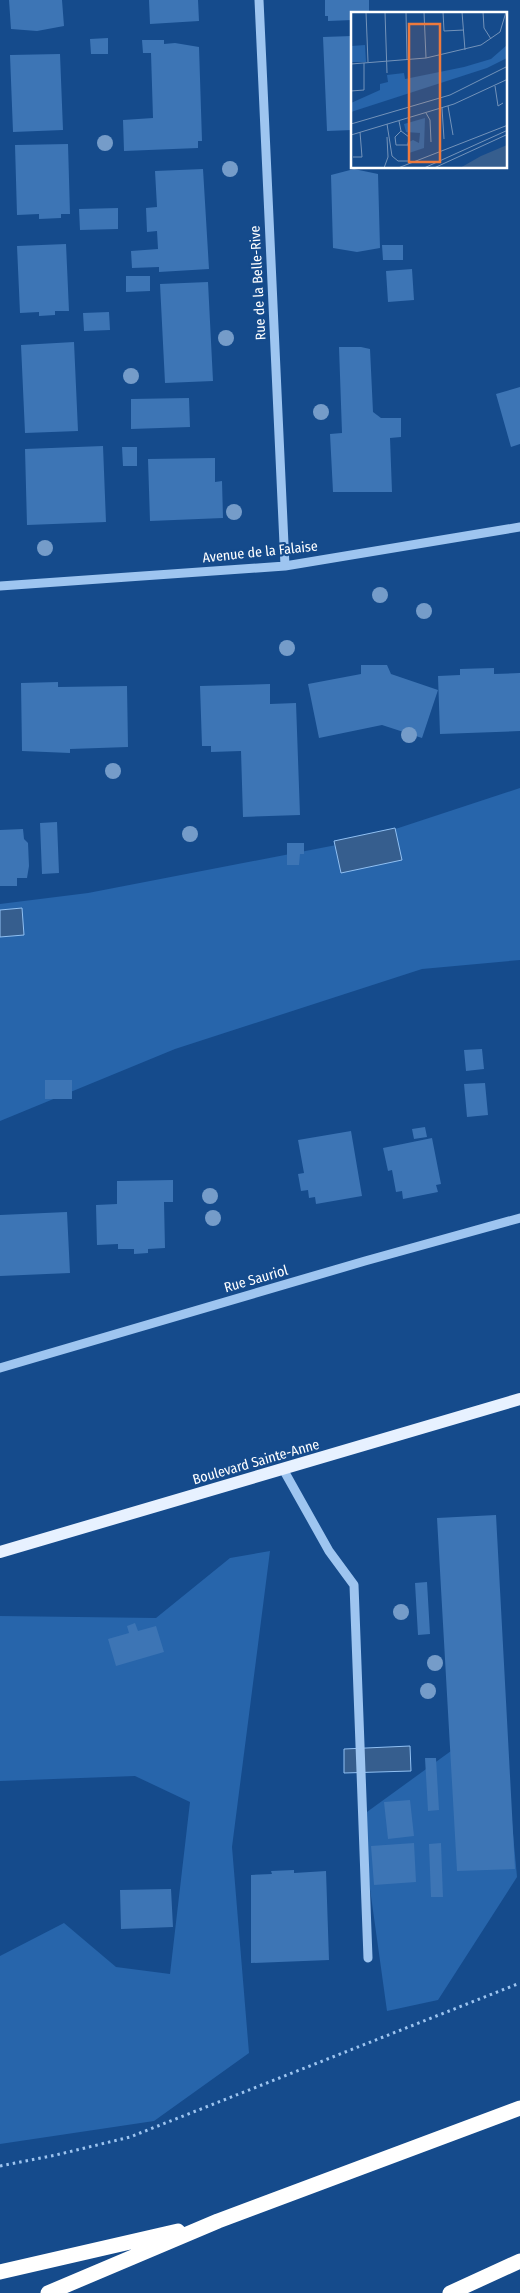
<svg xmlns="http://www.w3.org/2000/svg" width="520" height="2293" font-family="'Fira Sans Condensed',sans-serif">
<rect width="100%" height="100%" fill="#154b8c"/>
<path fill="#2765ab" d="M520,788V960L422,969L175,1049L0,1121V904L88,893L362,840Z
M270,1551L232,1847L249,2053L154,2121L0,2144V1956L64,1923L116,1967L170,1974L190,1802L135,1776L0,1781V1616L156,1618L230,1558Z
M502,1714L517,1877L438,2000L387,2011L360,1817Z"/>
<path fill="#365e8e" stroke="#90c0f3" d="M395,828L402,860L341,873L334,841Z
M22,908L24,935L0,937V910Z
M410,1746L411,1771L344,1773V1749Z"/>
<path fill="#3d75b5" d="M9,0H62L64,26L37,31L11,29Z
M149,0H198L199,21L150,24Z
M325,0H369V14H352V20L328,21V16H325Z
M352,36V130L327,131L323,37Z
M108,38V54H91L90,39Z
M142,40H164V44L175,43L199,47L202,141H198V148L124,151L123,120L153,118L151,53H143Z
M60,54L63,130L13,132L10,55Z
M68,144L70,214H61V218L39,219V214L17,215L15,145Z
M203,169L209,269L159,272V267L132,268L131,251L158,249L157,231L147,232L146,208L157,207L155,171Z
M354,169L378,174L380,248L357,252L333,248L331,175Z
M118,208V229L80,230L79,209Z
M66,244L69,311H55V315L39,316V312L20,313L17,246Z
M382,245H403V260H383Z
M412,269L414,300L388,302L386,271Z
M126,276H150V291L126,292Z
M208,282L213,381L165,383L160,284Z
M109,312L110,330L84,331L83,313Z
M74,342L78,431L25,433L21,345Z
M339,347H361L370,349L373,412L381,418H401V437L390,438L392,492H333L330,434L342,433Z
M520,387V444L511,447L496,394Z
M189,398L190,427L131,429V399Z
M103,446L106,522L27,525L25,449Z
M122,447H137V466H123Z
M215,458V482L222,481L223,518L150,521L148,459Z
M361,665H387L391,674L438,690L422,738L382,725L319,738L308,684L361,674Z
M494,668V674L520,673V731L440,734L438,676L460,675V669Z
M58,682V687L127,686L128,747L70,749V753L22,751L21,683Z
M270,684V704L296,703L300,815L243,817L241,751L211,752V746H202L200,686Z
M57,822L59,873L42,874L40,823Z
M23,829L24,839L28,843L29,866L27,878H17V886H0V830Z
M287,843H304V854H300L299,865H287Z
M482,1049L484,1069L466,1071L464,1050Z
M45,1080H72V1099H45Z
M485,1083L488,1115L467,1117L464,1084Z
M425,1127L427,1137L414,1139L412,1129Z
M351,1131L362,1196L316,1204L315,1197L309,1198L308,1190L301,1191L298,1174L304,1173L298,1140Z
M432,1138L441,1184L436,1185L438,1192L403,1199L402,1191L396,1192L392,1170L388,1171L383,1148Z
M173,1180V1202H164L165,1248L148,1249V1253L134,1254V1249H118V1244L97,1245L96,1205L117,1204V1181Z
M67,1212L70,1273L0,1276V1215Z
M496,1515L515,1869L457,1871L437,1518Z
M427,1582L430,1634L418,1635L415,1583Z
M135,1623L138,1631L156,1626L164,1652L116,1666L108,1639L129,1633L127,1626Z
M425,1758H436L439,1810L428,1811Z
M410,1800L414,1836L388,1839L384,1802Z
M414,1843L416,1882L374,1885L371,1846Z
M441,1843L443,1897H431L429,1844Z
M294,1870V1873L326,1871L329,1960L251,1963V1875L272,1874L271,1871Z
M171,1889L173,1927L121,1929L120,1890Z"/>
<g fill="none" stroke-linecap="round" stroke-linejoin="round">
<path stroke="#9ec5f0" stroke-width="3" stroke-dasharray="2.5 4" stroke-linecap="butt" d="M0,2166L56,2155L130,2137L520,1983"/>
<path stroke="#9ec5f0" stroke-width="9" d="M259,0L285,566
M0,586L285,566L520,527
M0,1368L365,1261L520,1218
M283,1469L329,1551L354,1585L368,1958"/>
<path stroke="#e7f1ff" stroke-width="12" d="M0,1552L520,1399"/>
<path stroke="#fff" stroke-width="15" d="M0,2272L178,2231
M48,2293L218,2221L520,2108
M450,2293L520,2261"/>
</g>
<g fill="#759cc9">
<circle cx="105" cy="143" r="8"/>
<circle cx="230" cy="169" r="8"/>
<circle cx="226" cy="338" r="8"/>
<circle cx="131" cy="376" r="8"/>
<circle cx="321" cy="412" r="8"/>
<circle cx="234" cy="512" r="8"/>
<circle cx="45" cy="548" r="8"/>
<circle cx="380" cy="595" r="8"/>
<circle cx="424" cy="611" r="8"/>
<circle cx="287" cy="648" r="8"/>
<circle cx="409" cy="735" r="8"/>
<circle cx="113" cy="771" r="8"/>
<circle cx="190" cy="834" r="8"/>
<circle cx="210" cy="1196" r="8"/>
<circle cx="213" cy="1218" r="8"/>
<circle cx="401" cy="1612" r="8"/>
<circle cx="435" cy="1663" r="8"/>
<circle cx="428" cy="1691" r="8"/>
</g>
<g text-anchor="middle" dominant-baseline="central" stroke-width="4.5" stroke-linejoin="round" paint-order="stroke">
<g font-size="14" fill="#fff" stroke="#154b8c">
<text transform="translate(258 283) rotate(-93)">Rue de la Belle-Rive</text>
<text transform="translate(260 552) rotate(-6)">Avenue de la Falaise</text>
<text transform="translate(256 1279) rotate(-16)">Rue Sauriol</text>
<text transform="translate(256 1462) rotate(-16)">Boulevard Sainte-Anne</text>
</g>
</g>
<g transform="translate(351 12)">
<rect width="156" height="156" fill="#154b8c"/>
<path d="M14,33L15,50H0V34ZM156,33V46L136,56L0,100V91L29,78V72L37,70L36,63L53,61L54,67L113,55L140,47ZM74,106L73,136L58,141L56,131L62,128L68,131L69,121L55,120L53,112Z" fill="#2765ab"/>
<path d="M156,133V156H109L130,144Z" fill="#365e8e"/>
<path fill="none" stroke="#7393ba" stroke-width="1" d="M15,0L17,50M34,0L36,61M55,0L56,48M73,0L75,46M92,0L93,19L113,18M111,0L114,38M132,0L133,16L140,27M0,52L75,46L130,33L149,20L155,0M144,74L147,94L152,91M0,79L13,78V51M97,94L102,123M91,96L93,127M75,101L79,108L80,130M48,109L50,119L44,125L45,133H57L58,125L50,119M0,112L99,83L157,54M36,112L41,144L47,149H58M0,123L103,92L157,67M2,145H11L9,120M33,156L37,145L36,125M47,156L157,113M73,156L157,118M83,156L155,123"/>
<path fill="#ed7a3d" fill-opacity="0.15" stroke="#ed7a3d" stroke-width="2.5" d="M58,12H89V150H58Z"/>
<rect width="156" height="156" fill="none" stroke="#fff" stroke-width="2.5"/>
</g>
</svg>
